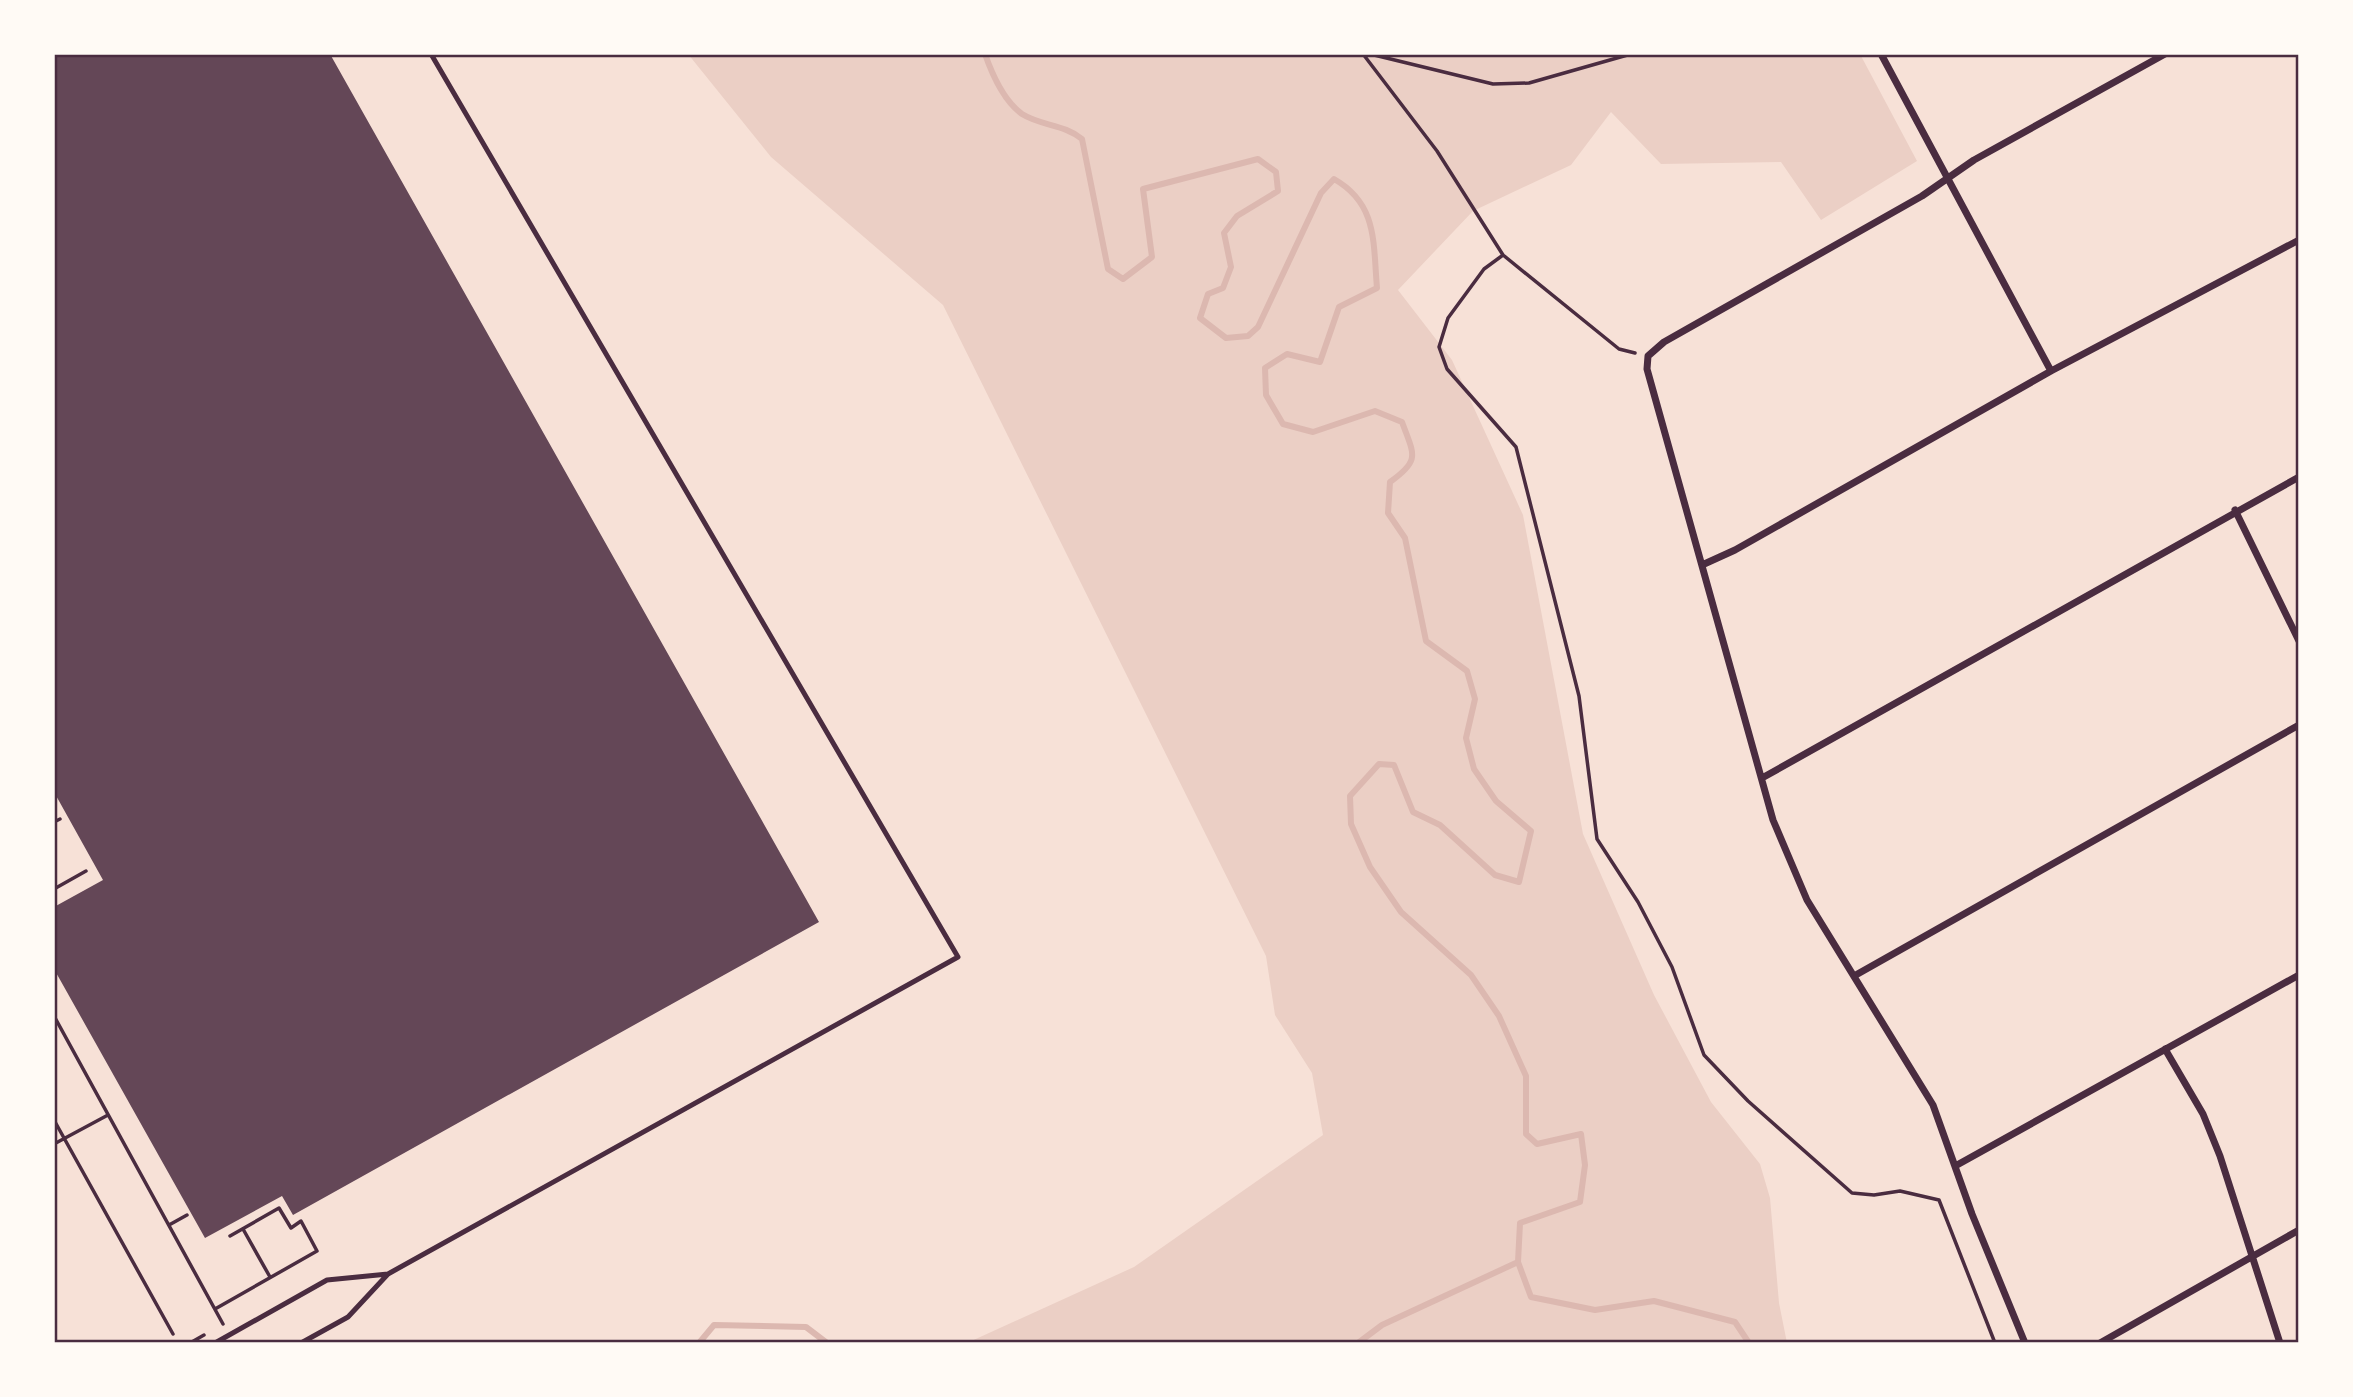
<svg xmlns="http://www.w3.org/2000/svg" width="2353" height="1397" font-family="'Work Sans',sans-serif">
<rect width="100%" height="100%" fill="#f7e1d7"/>
<path fill="#ebcfc5" d="M688,54H1860L1917,161L1821,220L1781,162L1661,164L1611,112L1571,165L1473,211L1398,290L1452,360L1523,515L1583,834L1654,995L1711,1102L1760,1164L1770,1198L1779,1303L1787,1343H967L1134,1267L1323,1135L1312,1073L1275,1015L1266,956L943,305L771,157Z"/>
<g fill="none" stroke-linecap="round" stroke-linejoin="round">
<path stroke="#dcb8b0" stroke-width="6" d="M985,54C992,74 1004,101 1022,114C1041,126 1064,124 1082,139L1108,269L1123,279L1152,257L1143,189L1258,159L1276,172L1278,191L1237,216L1224,233L1231,267L1223,288L1208,294L1200,318L1226,338L1248,336L1258,327L1321,193L1334,179C1378,204 1373,243 1377,288L1339,307L1320,362L1287,354L1265,368L1266,395L1283,424L1313,432L1375,411L1402,422C1414,455 1421,460 1390,482L1388,513L1405,538L1426,641L1467,671L1475,699L1466,738L1474,769L1496,801L1531,831L1519,882L1495,875L1440,825L1413,812L1394,765L1379,764L1350,796L1351,824L1370,867L1401,912L1471,975L1499,1016L1526,1076V1134L1537,1144L1581,1134L1585,1165L1580,1202L1520,1223L1518,1262L1531,1297L1595,1310L1654,1301L1735,1322L1749,1343
M699,1343L714,1325L806,1327L827,1343
M1358,1343L1382,1325L1518,1262"/>
</g>
<path fill="#644757" d="M54,54H330L819,922L293,1215L282,1196L205,1238L54,969V907L103,880L54,792Z"/>
<g fill="none" stroke-linecap="round" stroke-linejoin="round">
<path stroke="#4a2c40" stroke-width="3.5" d="M1363,54L1437,151L1503,255L1484,269L1448,318L1439,347L1447,369L1516,447L1579,696L1597,839L1638,902L1672,967L1704,1055L1748,1101L1852,1193L1874,1195L1900,1191L1939,1200L1995,1343
M1370,54L1493,84L1529,83L1631,54
M1503,255L1619,349L1635,353
M54,822L60,819
M54,889L86,871
M54,1016L223,1324
M54,1120L173,1334
M54,1144L108,1115
M169,1225L187,1215
M243,1229L270,1277
M215,1309L317,1251L301,1221L291,1228L279,1208L230,1236
M190,1343L204,1335"/>
<path stroke="#4a2c40" stroke-width="5" d="M215,1343L327,1280L388,1274
M301,1343L348,1317L388,1274L958,957L431,54"/>
<path stroke="#4a2c40" stroke-width="7" d="M1881,54L2051,371
M2235,510L2299,641
M1702,565L1735,550L2051,371L2299,240
M1762,778L2299,477
M1854,976L2299,725
M2165,1049L2203,1114L2220,1156L2280,1343
M1957,1165L2299,975
M2025,1343L1972,1214L1933,1105L1807,900L1773,820L1647,369L1648,356L1664,342L1922,196L1974,160L2165,54
M2100,1343L2299,1230"/>
</g>
<rect width="2353" height="1397" fill="none" stroke="#fffaf5" stroke-width="112"/>
<rect x="56" y="56" width="2241" height="1285" fill="none" stroke="#4a2c40" stroke-width="2.5"/>
</svg>
